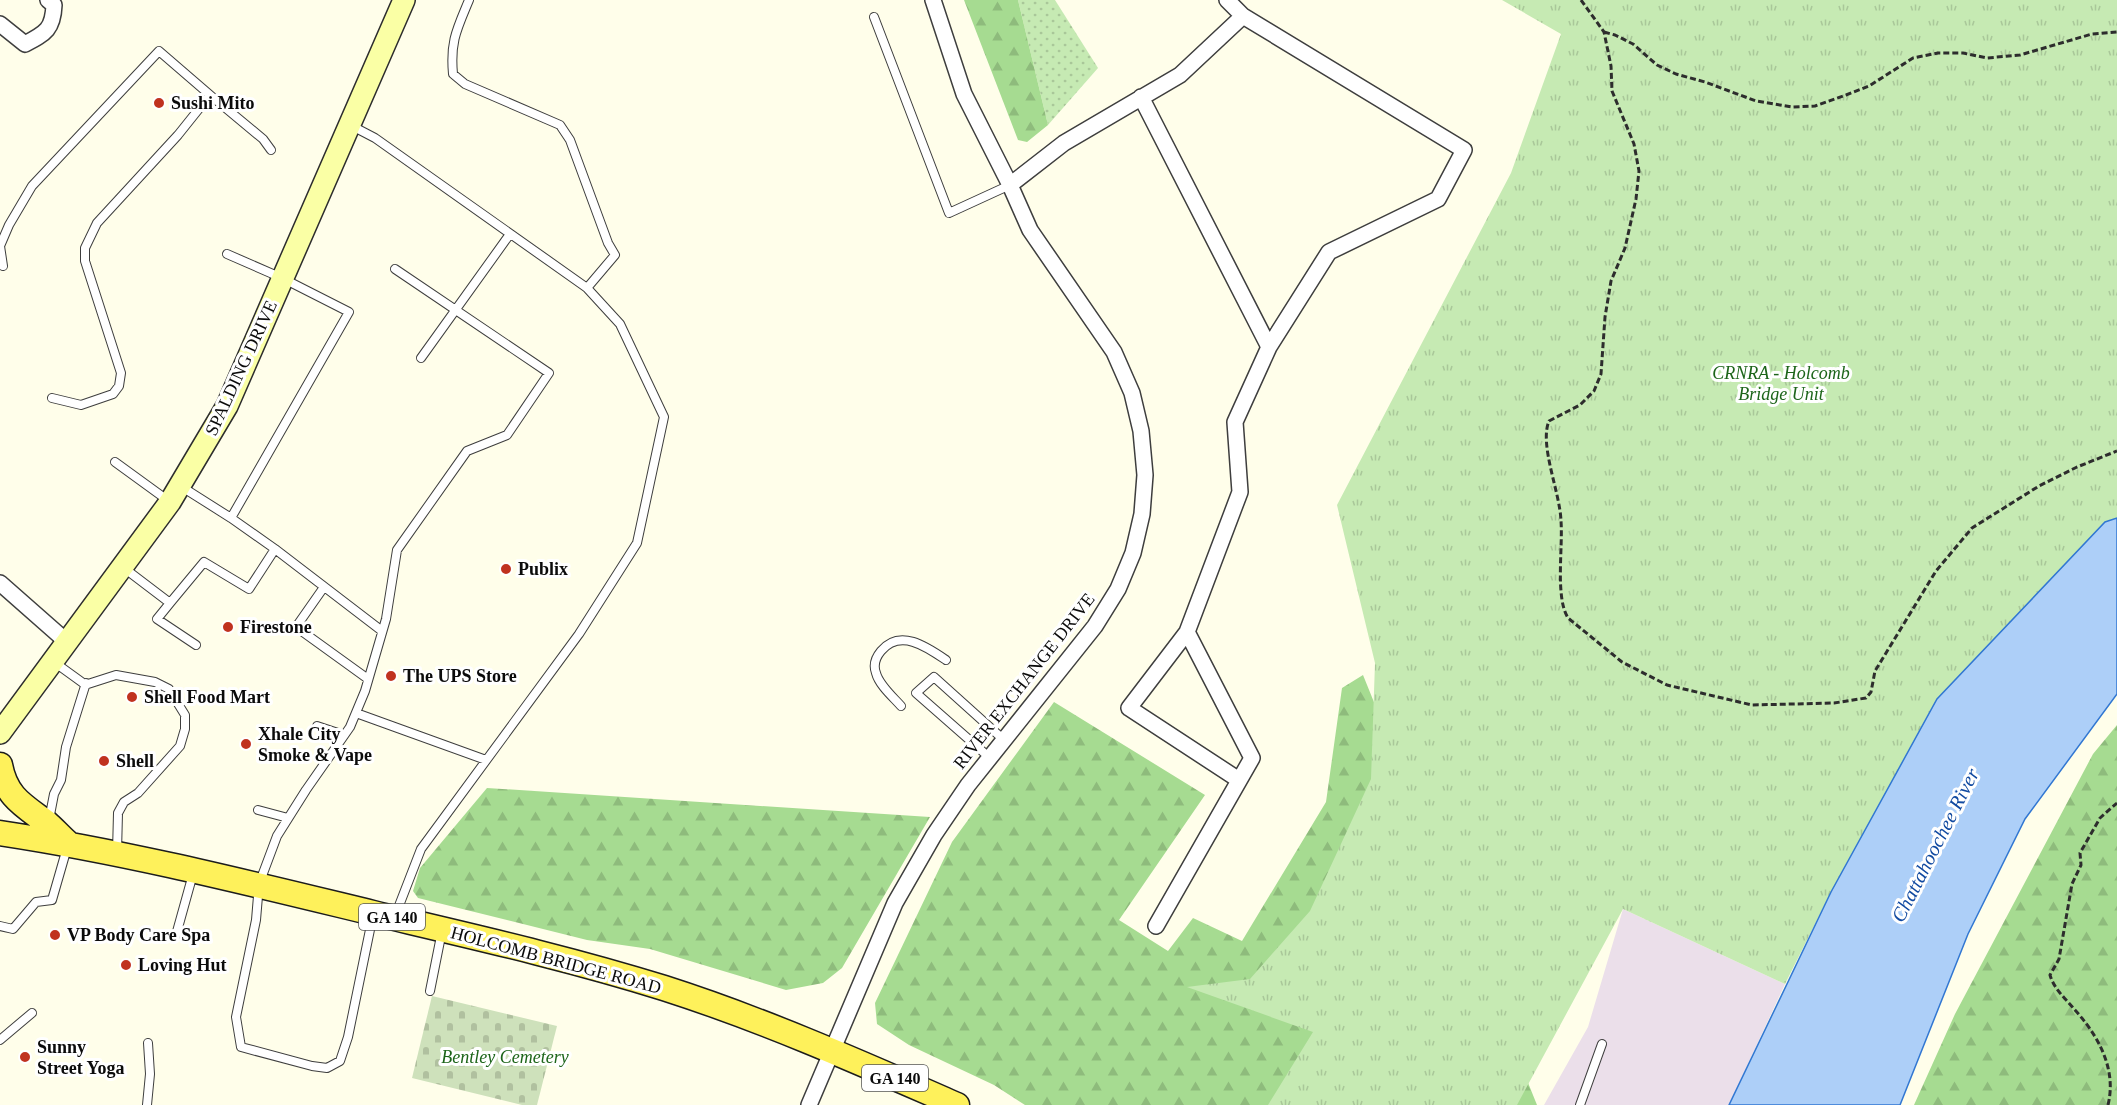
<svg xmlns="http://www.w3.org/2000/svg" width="2117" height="1105" font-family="Georgia,serif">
<defs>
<pattern id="grass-dots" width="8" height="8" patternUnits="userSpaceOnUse" patternTransform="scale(1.5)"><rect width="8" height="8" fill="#c6eab3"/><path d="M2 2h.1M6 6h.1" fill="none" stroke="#a9c799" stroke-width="1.8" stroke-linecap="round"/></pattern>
<pattern id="forest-firs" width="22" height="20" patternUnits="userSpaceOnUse" patternTransform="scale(1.5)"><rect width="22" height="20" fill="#a6db91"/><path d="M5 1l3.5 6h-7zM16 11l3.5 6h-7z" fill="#8ebb7c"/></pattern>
<pattern id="cemetery-stones" width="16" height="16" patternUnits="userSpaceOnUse" patternTransform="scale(1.5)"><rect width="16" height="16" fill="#cee1bb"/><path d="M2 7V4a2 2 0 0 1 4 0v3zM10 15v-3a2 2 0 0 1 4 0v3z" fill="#b0c09f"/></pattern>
<pattern id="park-tufts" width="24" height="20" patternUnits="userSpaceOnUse" patternTransform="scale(1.5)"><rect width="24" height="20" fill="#c6eab3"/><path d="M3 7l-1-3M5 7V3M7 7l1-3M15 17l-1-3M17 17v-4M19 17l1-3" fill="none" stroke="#a9c799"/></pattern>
</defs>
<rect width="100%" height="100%" fill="#fffeea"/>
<path fill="#ebdfea" d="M1623,909L1785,984L1729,1105H1544L1588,1027Z"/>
<path fill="url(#grass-dots)" d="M1018,0H1055L1098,68L1048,125Z"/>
<path fill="url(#forest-firs)" d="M964,0H1018L1048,125L1027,142L1018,140Z
M1363,675L1537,1105H1025L994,1085L909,1045L877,1024L875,1003L952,842L1054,702L1205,795L1119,920L1168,951L1193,918L1242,941L1326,802L1342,688Z
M2117,725V1105H1914L1955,1014L2093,754Z
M487,788L930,817L842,968L823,983L786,990L650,949L587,940L418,898L413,891L420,868Z"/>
<path fill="url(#cemetery-stones)" d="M432,996L557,1026L537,1105H522L412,1078Z"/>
<path fill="url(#park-tufts)" d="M1502,0H2117V523L1831,892L1785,984L1623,909L1517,1105H1268L1313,1032L1187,987L1250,979L1310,911L1371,779L1375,663L1337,505L1511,173L1561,34Z"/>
<path fill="#adcff8" stroke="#3177d2" stroke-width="1.5" d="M2117,518V694L2025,819L1968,934L1900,1105H1729L1831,892L1937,699L2105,522Z"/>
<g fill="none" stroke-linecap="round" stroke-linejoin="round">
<defs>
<path id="service" d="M469,0C457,29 450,41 453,74L465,84L560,125L570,140L608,243L615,255L587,288
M874,17L949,213L1010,185
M352,126L375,138L587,288L620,324L664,417L637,543L579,634L421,849L395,916
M3,266L0,246L9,225L32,186L159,51L210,95
M421,358L510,234
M52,398L81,405L113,394L119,386L121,373L85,261V248L97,223L178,135L210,95L263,139L271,150
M115,462L170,502
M182,487L231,518L349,312L282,278L227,254
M231,518L275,549L382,631
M124,568L170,603L204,562L249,589L275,549
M324,587L296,627L368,679
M170,603L157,619L196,645
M54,662L83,683L88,684L116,675L155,682L169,689L185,715V729L180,746L138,793L124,802L118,813L117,852
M901,706C893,697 879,685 876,673C873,665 876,657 881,651C900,628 927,647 946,660
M356,713L486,760
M317,726L344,735
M990,758L916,693L934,677L1004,740
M258,810L288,818
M49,820L54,794L61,780L66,747L86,683
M373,915L348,1037L340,1061L327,1068L312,1066L241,1047L236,1017L256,920L259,884L277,836L306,790L350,727L365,691L386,619L397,550L467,451L507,435L549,373L395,269
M0,926L13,929L36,902L52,900L67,848
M176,935L193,874
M430,991L442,931
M0,1040L32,1013
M147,1105L150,1074L148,1043
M1580,1105L1602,1044"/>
<path id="minor" d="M0,24L25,44C46,33 53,29 54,5L48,0
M1141,97L1269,347
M1010,185L1064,143L1180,75L1243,16
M0,583L67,642
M1187,632L1129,708L1239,780
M1156,926L1252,758L1187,632L1240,492L1235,422L1269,347L1329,252L1438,199L1464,150L1243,16L1227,0
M809,1105L895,903L934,835L968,785L1095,626L1118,589L1133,553L1142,514L1145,475L1141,431L1132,393L1114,352L1030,230L1010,185L964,94L933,0"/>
<path id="secondary" d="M0,733L170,502L227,406L404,0"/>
<path id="primary" d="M0,765C6,797 23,805 47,823C54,829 61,837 68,843
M0,833C126,852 249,883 373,913C470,936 568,958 664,988C764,1020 861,1063 957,1105"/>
</defs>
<use href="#service" stroke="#3e3e3e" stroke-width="10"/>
<use href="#minor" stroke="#3e3e3e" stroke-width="18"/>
<use href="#secondary" stroke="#2d2d2d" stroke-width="24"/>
<use href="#primary" stroke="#1c1c1c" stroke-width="27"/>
<path stroke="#2d2d2d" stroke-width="3" stroke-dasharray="6 3" stroke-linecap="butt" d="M1581,0L1604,32L1611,66L1612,91L1634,144L1639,171L1636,199L1625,248L1611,281L1605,317L1601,374L1594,391L1580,405L1549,421C1539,445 1560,492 1561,521C1563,548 1555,597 1568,618L1622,662L1667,685L1752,705L1834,703L1866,698L1871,692L1875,671L1936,571L1972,528L2039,486L2077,467L2117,451
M1604,32L1615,35L1633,44L1657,65L1676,74L1705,82L1756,101L1792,107L1815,106L1846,95L1869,86L1913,58L1938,53H1963L1987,58L2020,55L2092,34L2117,32
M2108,1105C2117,1069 2098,1035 2074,1009C2065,998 2054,989 2050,975L2059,959L2072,884L2081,865L2080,853L2100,818L2117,803"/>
<use href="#service" stroke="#fff" stroke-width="8"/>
<use href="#minor" stroke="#fff" stroke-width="15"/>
<use href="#secondary" stroke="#faffa5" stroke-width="21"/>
<use href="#primary" stroke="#fef15b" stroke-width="24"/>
</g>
<g fill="#c0321f" stroke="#fff" stroke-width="2">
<circle cx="159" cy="103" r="6"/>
<circle cx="506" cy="569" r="6"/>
<circle cx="228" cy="627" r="6"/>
<circle cx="391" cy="676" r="6"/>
<circle cx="132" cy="697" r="6"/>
<circle cx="246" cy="744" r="6"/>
<circle cx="104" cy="761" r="6"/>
<circle cx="55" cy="935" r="6"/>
<circle cx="126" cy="965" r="6"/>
<circle cx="25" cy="1057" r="6"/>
</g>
<g text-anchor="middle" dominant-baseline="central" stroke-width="6" stroke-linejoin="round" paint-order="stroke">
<g fill="#fff" stroke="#545454" stroke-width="1.5">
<rect x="359" y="904" width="66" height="26" rx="4.5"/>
<rect x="862" y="1065" width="66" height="26" rx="4.5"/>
</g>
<g font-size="16" font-weight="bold" fill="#0b0b0b">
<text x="392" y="917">GA 140</text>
<text x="895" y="1078">GA 140</text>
</g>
<g font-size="18" font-weight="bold" fill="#0b0b0b" stroke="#fff" text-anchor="start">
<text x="171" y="103">Sushi Mito</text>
<text x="518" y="569">Publix</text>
<text x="240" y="627">Firestone</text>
<text x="403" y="676">The UPS Store</text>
<text x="144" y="697">Shell Food Mart</text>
<text x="258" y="734">Xhale City<tspan x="258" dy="21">Smoke &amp; Vape</tspan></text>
<text x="116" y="761">Shell</text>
<text x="67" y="935">VP Body Care Spa</text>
<text x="138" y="965">Loving Hut</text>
<text x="37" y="1047">Sunny<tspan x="37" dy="21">Street Yoga</tspan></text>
</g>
<g font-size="18" fill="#0b0b0b" stroke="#fff">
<text transform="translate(241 368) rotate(-65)">SPALDING DRIVE</text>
<text transform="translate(1024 681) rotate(-52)">RIVER EXCHANGE DRIVE</text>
<text transform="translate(556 960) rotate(15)">HOLCOMB BRIDGE ROAD</text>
</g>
<g font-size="18" font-style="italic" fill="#1d651a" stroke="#fff">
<text x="1781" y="373">CRNRA - Holcomb<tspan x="1781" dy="21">Bridge Unit</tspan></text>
<text x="505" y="1057">Bentley Cemetery</text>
</g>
<g font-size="20" font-style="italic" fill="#114aa1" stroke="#fff">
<text transform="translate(1935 845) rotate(-63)">Chattahoochee River</text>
</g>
</g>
</svg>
